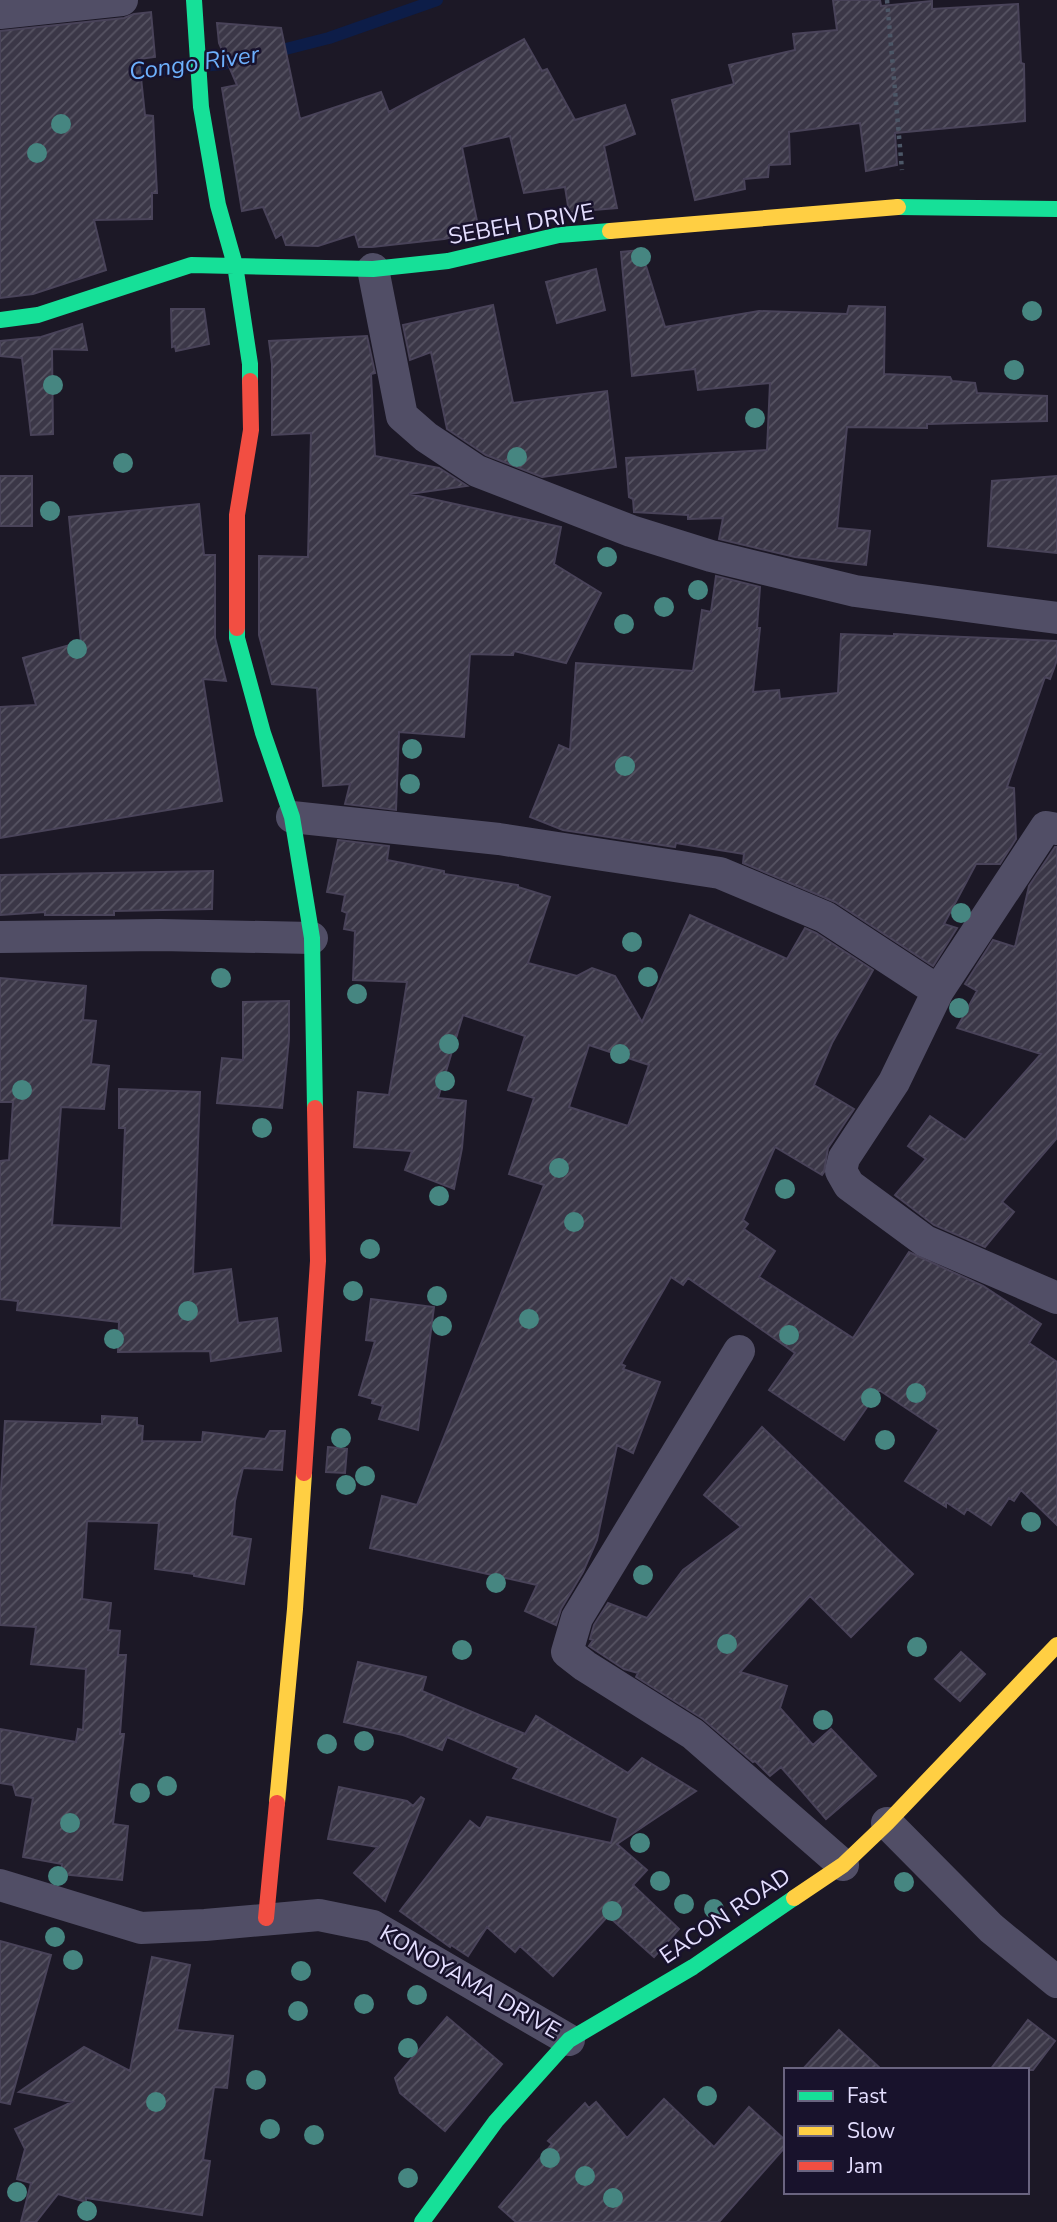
<svg xmlns="http://www.w3.org/2000/svg" width="1057" height="2222" font-family="'Nunito Sans',sans-serif">
<defs>
<pattern id="building-hatch" width="6" height="6" patternUnits="userSpaceOnUse" patternTransform="scale(1.75)"><rect width="6" height="6" fill="#3b3747"/><path d="M-1 1l2-2M0 6l6-6M5 7l2-2" fill="none" stroke="#575463"/></pattern>
</defs>
<rect width="100%" height="100%" fill="#1c1826"/>
<g fill="none" stroke-linecap="round" stroke-linejoin="round">
<path stroke="#0d1d48" stroke-width="12" d="M270,53L329,38L437,0
M124,73L223,64L242,60"/>
</g>
<path fill="url(#building-hatch)" stroke="#494359" stroke-width="2" fill-rule="evenodd" d="M833,0H880L881,6L932,1V9L1018,4L1021,63L1024,64L1025,121L895,133L897,165L866,171L860,123L789,132L790,164L769,165L768,177L744,179L745,189L695,200L672,100L734,84L729,65L795,50L793,34L837,30Z
M151,12L155,57L139,59L145,115L153,116L157,193H152V219L94,220L106,270L33,294L0,298V31L124,18L134,14Z
M217,23L281,28L300,119L381,92L389,112L524,39L542,71L547,69L575,120L625,105L635,134L604,146L617,208L569,212L565,187L524,193L510,136L462,147L479,231L444,239L372,247H359L355,234L318,246L286,245L282,234L276,238L263,207L242,211L222,88L237,85L219,43Z
M641,250L665,327L759,311L847,314L849,306L885,307L884,374L950,377L952,381L975,383L977,393L1047,396V421L927,424V428L847,427L837,528L870,531L866,565L795,557L719,539L723,518L688,519V515L634,512L633,499L629,497L626,458L767,450L770,383L698,390L695,369L632,376L621,252Z
M596,269L605,310L557,323L546,282Z
M493,305L513,403L607,391L616,467L542,477L486,455L447,429L431,352L410,360L403,325Z
M171,309H204L209,344L176,351L175,346L172,347Z
M82,324L87,350L52,349L53,434L31,435L22,358L0,356V341L41,337Z
M367,336L375,373L371,374L375,456L439,468L467,486L409,494L561,527L554,564L601,593L566,663L514,651L513,655L470,654L464,737L399,732L396,810L345,804L350,784L323,786L317,688L272,684L259,635V556L308,557L311,433L272,435V364L269,341Z
M0,476H32V526H0Z
M1057,476V553L988,546L992,481Z
M199,504L204,555H215V638L226,681L203,679L222,801L0,838V707L36,705L23,658L81,642L69,517Z
M716,576L760,587L757,628H760L753,692L779,690L780,699L838,693L841,634L894,636V634L1057,641V660L1050,679L1045,677L1007,787L1014,788L1016,839L1000,864H976L944,924L957,928L933,966L835,902L743,863L744,854L676,843L675,847L563,830L530,817L559,745L570,750L576,663L693,671L702,610L711,612Z
M338,840L389,846L387,860L444,871V874L518,885V887L550,897L528,963L577,976L592,968L615,976L642,1022L690,915L787,959L805,928L816,933L873,970L832,1043L814,1085L854,1109L828,1148L824,1172L822,1175L775,1147L743,1220L748,1224L744,1229L775,1251L759,1277L853,1338L909,1252L983,1286L1041,1324L1029,1343L1057,1362V1525L1021,1490L1014,1501L1009,1498L991,1525L967,1509L964,1514L946,1502V1507L905,1481L939,1430L879,1390L844,1440L769,1390L795,1353L688,1278L683,1285L671,1277L621,1364L625,1366L623,1369L660,1382L633,1453L617,1445L597,1540L583,1572L561,1609L556,1625L525,1611L537,1585L370,1548L382,1496L417,1505L544,1185L509,1174L534,1098L508,1090L525,1036L463,1015L438,1098L466,1101L462,1148L454,1189L405,1170L412,1151L354,1147L358,1092L389,1095L407,982L353,980L355,931L344,929L347,913L342,911L345,895L327,892ZM589,1045L649,1065L628,1126L569,1107Z
M1055,847H1057V1138L1002,1202L1014,1212L985,1247L934,1225L895,1195L926,1159L908,1146L930,1116L965,1140L1041,1054L957,1028L977,991L965,984L993,940L1015,947L1029,886Z
M213,871L212,909L114,911V915H45V912L0,915V875Z
M0,978L86,986L83,1020L96,1021L91,1064L109,1066L104,1109L61,1107L52,1225L121,1228L125,1128H119V1089L200,1092L193,1274L231,1269L238,1323L277,1318L281,1351L211,1361L210,1351L118,1352L119,1322L17,1310L18,1301L0,1299V1161L9,1160L13,1102H0Z
M289,1001V1039L282,1108L217,1103L222,1058L243,1060V1002Z
M371,1299L434,1307L418,1430L379,1419L383,1406L372,1403L373,1399L359,1395L375,1341L366,1340Z
M102,1416L137,1418V1425L143,1426L142,1441L202,1442L203,1432L265,1439L270,1431H285L282,1470L243,1468L235,1501L232,1536L251,1539L244,1584L194,1576V1574L155,1569L159,1523L87,1521L82,1599L111,1603L108,1630L120,1631L118,1655H126L120,1734H124L113,1824L128,1826L122,1880L61,1874L62,1864L23,1857L33,1798L16,1795L13,1785L0,1783V1729L76,1742L78,1729L83,1730L86,1669L31,1664L36,1627L0,1625V1507L5,1421L102,1424Z
M762,1427L913,1574L851,1637L810,1596L740,1672L787,1686L780,1708L813,1745L831,1729L876,1776L826,1819L781,1767L770,1776L755,1761L753,1762L703,1719L636,1677L638,1673L624,1669L589,1646L593,1640L590,1639L594,1625L608,1603L647,1618L683,1570L741,1527L704,1495Z
M328,1447L347,1449L345,1473L326,1472Z
M961,1652L985,1674L960,1701L935,1679Z
M358,1662L426,1677L422,1691L525,1734L536,1716L628,1773L642,1758L696,1791L617,1844L647,1870L633,1885L679,1929L654,1957L608,1916L553,1976L520,1946L515,1952L487,1927L468,1956L451,1945L450,1947L400,1911L470,1821L480,1829L487,1817L611,1843L618,1818L513,1778L519,1768L447,1737L442,1750L403,1735L344,1722Z
M339,1787L407,1801L413,1806L421,1797L424,1799L385,1901L354,1873L378,1847L328,1839Z
M0,1941L51,1955L10,2104L0,2102Z
M152,1957L190,1965L177,2030L233,2036L227,2088L214,2087L203,2160L210,2161L202,2215L86,2198V2202L58,2194L36,2222H21L31,2183L17,2179L25,2149L15,2129L72,2102L19,2092L84,2047L130,2071Z
M447,2017L502,2064L445,2131L400,2093L395,2078Z
M1028,2020L1055,2041L1033,2070H990Z
M839,2030L882,2070H802Z
M664,2099L714,2147L749,2107L786,2141V2146L719,2222H516L499,2207L552,2144L548,2141L585,2103L589,2108L596,2102L627,2138Z"/>
<g fill="none" stroke-linecap="round" stroke-linejoin="round">
<path stroke="#4c5767" stroke-width="4.5" stroke-dasharray="3.5 5" stroke-linecap="butt" d="M887,0L902,170"/>
<path stroke="#514e66" stroke-width="32" d="M0,13L122,0
M373,269L402,416L426,437L477,471L631,531L711,556L855,591L1057,618
M292,817L499,839L720,873L825,917L938,991
M1057,829L1046,827L938,991L894,1082L844,1158L841,1171L849,1185L925,1241L1057,1298
M0,937L160,935L312,938
M739,1351L577,1618L567,1652L585,1666L693,1734L843,1865
M887,1823L991,1928L1057,1982
M0,1885L141,1928L205,1925L319,1915L373,1926L569,2040"/>
<path stroke="#16e098" stroke-width="16" d="M194,0L201,107L218,205L235,265L250,364V381
M898,207L1057,209
M0,320L38,315L191,265L373,269L448,261L559,235L610,231
M237,628V638L263,733L292,817L312,938L315,1108
M422,2222L496,2121L569,2040L693,1967L794,1898"/>
<path stroke="#ffcf43" stroke-width="16" d="M610,231L898,207
M277,1803L295,1609L304,1473
M794,1898L843,1865L887,1823L1057,1645"/>
<path stroke="#f24e42" stroke-width="16" d="M237,628V515L251,430L250,381
M304,1473L318,1261L315,1108
M266,1918L277,1803"/>
</g>
<g fill="#468681">
<circle cx="61" cy="124" r="10"/>
<circle cx="37" cy="153" r="10"/>
<circle cx="641" cy="257" r="10"/>
<circle cx="1032" cy="311" r="10"/>
<circle cx="1014" cy="370" r="10"/>
<circle cx="53" cy="385" r="10"/>
<circle cx="755" cy="418" r="10"/>
<circle cx="517" cy="457" r="10"/>
<circle cx="123" cy="463" r="10"/>
<circle cx="50" cy="511" r="10"/>
<circle cx="607" cy="557" r="10"/>
<circle cx="698" cy="590" r="10"/>
<circle cx="664" cy="607" r="10"/>
<circle cx="624" cy="624" r="10"/>
<circle cx="77" cy="649" r="10"/>
<circle cx="412" cy="749" r="10"/>
<circle cx="625" cy="766" r="10"/>
<circle cx="410" cy="784" r="10"/>
<circle cx="961" cy="913" r="10"/>
<circle cx="632" cy="942" r="10"/>
<circle cx="648" cy="977" r="10"/>
<circle cx="221" cy="978" r="10"/>
<circle cx="357" cy="994" r="10"/>
<circle cx="959" cy="1008" r="10"/>
<circle cx="449" cy="1044" r="10"/>
<circle cx="620" cy="1054" r="10"/>
<circle cx="445" cy="1081" r="10"/>
<circle cx="22" cy="1090" r="10"/>
<circle cx="262" cy="1128" r="10"/>
<circle cx="559" cy="1168" r="10"/>
<circle cx="785" cy="1189" r="10"/>
<circle cx="439" cy="1196" r="10"/>
<circle cx="574" cy="1222" r="10"/>
<circle cx="370" cy="1249" r="10"/>
<circle cx="353" cy="1291" r="10"/>
<circle cx="437" cy="1296" r="10"/>
<circle cx="188" cy="1311" r="10"/>
<circle cx="529" cy="1319" r="10"/>
<circle cx="442" cy="1326" r="10"/>
<circle cx="789" cy="1335" r="10"/>
<circle cx="114" cy="1339" r="10"/>
<circle cx="916" cy="1393" r="10"/>
<circle cx="871" cy="1398" r="10"/>
<circle cx="341" cy="1438" r="10"/>
<circle cx="885" cy="1440" r="10"/>
<circle cx="365" cy="1476" r="10"/>
<circle cx="346" cy="1485" r="10"/>
<circle cx="1031" cy="1522" r="10"/>
<circle cx="643" cy="1575" r="10"/>
<circle cx="496" cy="1583" r="10"/>
<circle cx="727" cy="1644" r="10"/>
<circle cx="917" cy="1647" r="10"/>
<circle cx="462" cy="1650" r="10"/>
<circle cx="823" cy="1720" r="10"/>
<circle cx="364" cy="1741" r="10"/>
<circle cx="327" cy="1744" r="10"/>
<circle cx="167" cy="1786" r="10"/>
<circle cx="140" cy="1793" r="10"/>
<circle cx="70" cy="1823" r="10"/>
<circle cx="640" cy="1843" r="10"/>
<circle cx="58" cy="1876" r="10"/>
<circle cx="660" cy="1881" r="10"/>
<circle cx="904" cy="1882" r="10"/>
<circle cx="684" cy="1904" r="10"/>
<circle cx="714" cy="1909" r="10"/>
<circle cx="612" cy="1911" r="10"/>
<circle cx="55" cy="1937" r="10"/>
<circle cx="73" cy="1960" r="10"/>
<circle cx="301" cy="1971" r="10"/>
<circle cx="417" cy="1995" r="10"/>
<circle cx="364" cy="2004" r="10"/>
<circle cx="298" cy="2011" r="10"/>
<circle cx="408" cy="2048" r="10"/>
<circle cx="256" cy="2080" r="10"/>
<circle cx="707" cy="2096" r="10"/>
<circle cx="156" cy="2102" r="10"/>
<circle cx="270" cy="2129" r="10"/>
<circle cx="314" cy="2135" r="10"/>
<circle cx="550" cy="2158" r="10"/>
<circle cx="585" cy="2176" r="10"/>
<circle cx="408" cy="2178" r="10"/>
<circle cx="17" cy="2192" r="10"/>
<circle cx="613" cy="2198" r="10"/>
<circle cx="87" cy="2211" r="10"/>
</g>
<g text-anchor="middle" dominant-baseline="central" stroke-width="5" stroke-linejoin="round" paint-order="stroke">
<g font-size="23" fill="#e4deff" stroke="#18122c">
<text transform="translate(521 224) rotate(-10)">SEBEH DRIVE</text>
<text transform="translate(725 1916) rotate(-34)">EACON ROAD</text>
<text transform="translate(470 1982) rotate(30)">KONOYAMA DRIVE</text>
</g>
<g font-size="24" font-style="italic" fill="#6db0fd" stroke="#18122c">
<text transform="translate(194 63) rotate(-8)">Congo River</text>
</g>
</g>
<rect x="784" y="2068" width="245" height="126" fill="#18122c" stroke="#6a6480" stroke-width="2"/>
<rect x="798" y="2091" width="35" height="10" fill="#16e098" stroke="#6a6480" stroke-width="2"/>
<text x="847" y="2103" font-size="21" fill="#e4deff">Fast</text>
<rect x="798" y="2126" width="35" height="10" fill="#ffcf43" stroke="#6a6480" stroke-width="2"/>
<text x="847" y="2138" font-size="21" fill="#e4deff">Slow</text>
<rect x="798" y="2161" width="35" height="10" fill="#f24e42" stroke="#6a6480" stroke-width="2"/>
<text x="847" y="2173" font-size="21" fill="#e4deff">Jam</text>
</svg>
